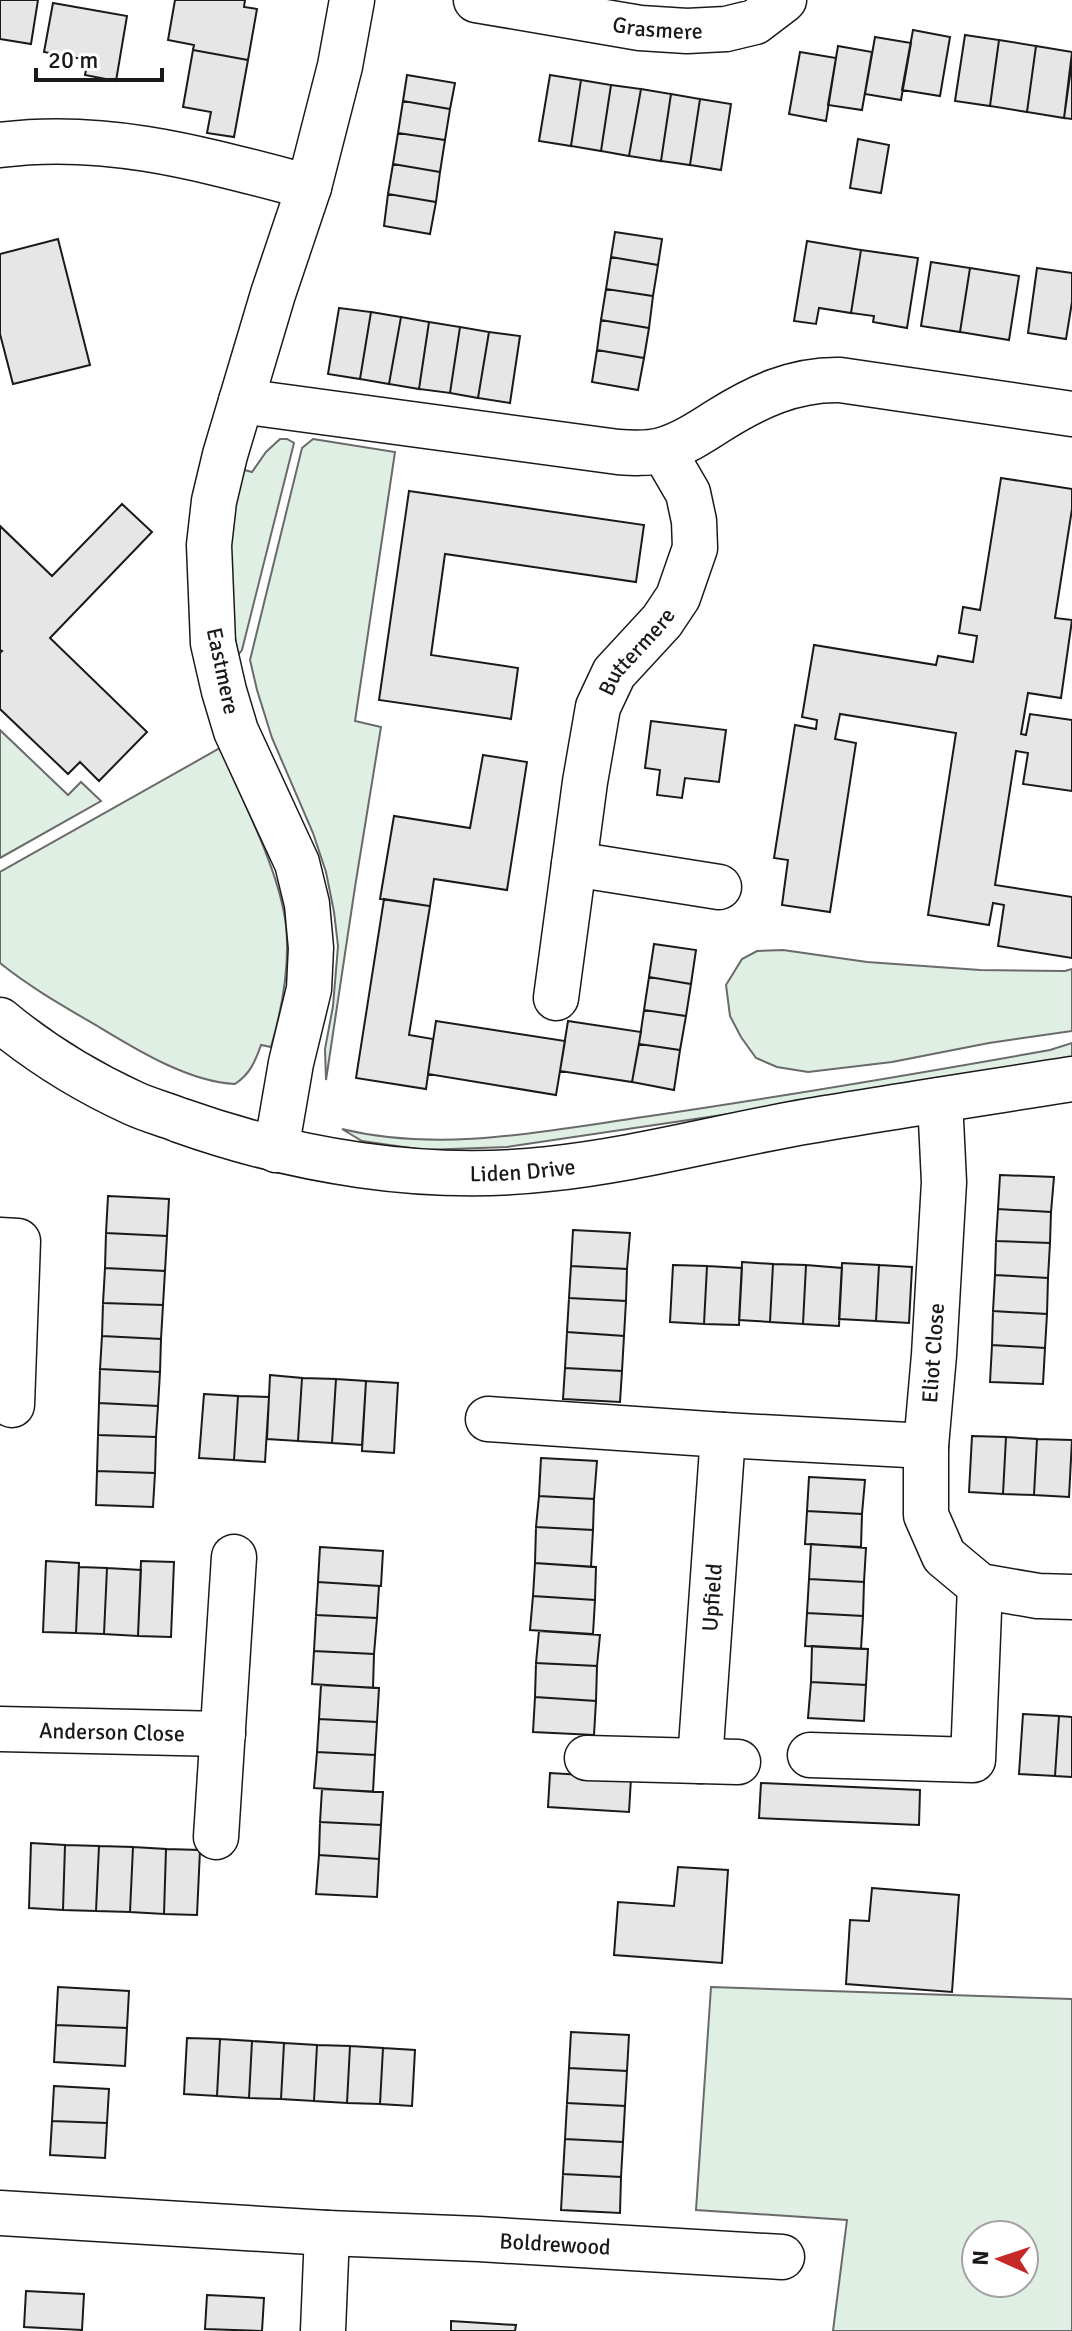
<svg xmlns="http://www.w3.org/2000/svg" width="1072" height="2331" font-family="Signika,sans-serif">
<rect width="100%" height="100%" fill="#fff"/>
<path fill="#e0efe3" stroke="#6a6a6a" stroke-width="2" fill-rule="evenodd" d="M280,439H287L294,443L242,650L238,655L231,613L229,535L241,469L252,472L266,452Z
M313,439L395,452L355,721L381,727L355,887L326,1080L325,1049L333,1006L338,946L334,912L326,872L313,833L272,738L257,690L250,660L302,448Z
M0,730L68,795L81,782L101,801L0,858Z
M220,748C242,800 280,871 286,926C290,966 282,1009 271,1047L261,1045C255,1062 250,1074 235,1084C189,1082 137,1050 99,1027C65,1007 31,988 0,963V872Z
M783,950L867,962L980,970L1065,971L1072,969V1031L989,1043L892,1062L808,1072L777,1067L756,1058L741,1037L730,1016L726,985L742,959L757,951Z
M1072,1043V1058L749,1111L507,1147L424,1150L362,1141L342,1129C440,1153 545,1131 643,1117C779,1097 915,1074 1050,1050Z
M711,1987L1072,1999V2331H833L847,2220L696,2210ZM976,2235H1024V2283H976Z"/>
<path fill="#e6e6e6" stroke="#1a1a1a" stroke-width="2" d="M0,0H38L31,44L0,39Z
M175,0H245L244,7L257,9L248,60L193,50L194,45L168,40Z
M53,3L127,16L116,81L85,75L88,60L44,52Z
M913,30L950,37L940,96L902,90Z
M965,35L999,40L990,106L955,101Z
M875,37L911,43L901,100L865,94Z
M999,40L1036,46L1027,112L990,106Z
M838,46L872,52L862,110L828,105Z
M1036,46L1072,52L1064,118L1027,112Z
M193,50L248,60L234,137L207,133L211,112L183,107Z
M800,52L836,58L826,121L789,114Z
M1072,61V119L1064,118Z
M407,75L455,83L450,109L403,101Z
M550,75L581,80L571,146L539,141Z
M581,80L611,85L601,151L571,146Z
M611,85L641,89L629,156L601,151Z
M641,89L671,94L661,161L629,156Z
M671,94L700,99L690,165L661,161Z
M700,99L731,104L721,170L690,165Z
M403,101L450,109L445,140L398,133Z
M398,133L445,140L440,172L393,164Z
M858,139L889,145L881,193L850,188Z
M393,164L440,172L436,202L388,194Z
M388,194L436,202L430,234L384,226Z
M615,232L662,239L658,265L611,257Z
M58,239L90,365L13,384L0,334V254Z
M807,241L861,250L851,313L819,308L816,324L794,321Z
M861,250L918,258L907,328L873,322L874,316L851,313Z
M611,257L658,265L653,296L606,289Z
M931,262L970,268L960,332L921,326Z
M970,268L1019,276L1009,340L960,332Z
M1037,268L1072,273V302L1066,339L1028,333Z
M606,289L653,296L649,328L601,320Z
M339,308L371,312L360,379L328,374Z
M371,312L401,317L389,384L360,379Z
M401,317L429,322L419,389L389,384Z
M601,320L649,328L644,358L597,350Z
M429,322L460,327L450,393L419,389Z
M460,327L489,332L478,398L450,393Z
M489,332L520,336L510,403L478,398Z
M597,350L644,358L638,390L592,382Z
M1001,478L1072,489V509L1055,618L1072,620L1061,698L1028,693L1021,734L1026,735L1030,714L1072,720V791L1023,784L1028,753L1016,751L995,885L1072,897V958L998,946L1004,905L993,903L989,925L928,915L956,733L840,714L835,739L856,743L830,912L782,905L788,860L774,858L795,725L816,729L817,720L802,717L814,645L936,665L938,656L973,662L977,636L959,633L963,607L980,610Z
M409,491L644,525L636,582L445,554L431,655L518,668L511,719L379,700Z
M122,504L152,532L50,638L147,732L99,781L80,762L68,774L0,709V653L2,651L0,650V526L52,576Z
M651,721L726,730L719,782L685,778L682,798L657,795L660,770L645,768Z
M483,755L527,762L507,890L434,879L430,906L380,899L394,816L470,828Z
M384,899L430,906L409,1035L433,1039L426,1089L356,1078Z
M654,944L696,950L691,984L649,977Z
M649,977L691,984L686,1016L644,1010Z
M644,1010L686,1016L680,1050L639,1044Z
M436,1021L565,1041L556,1095L428,1074Z
M568,1021L641,1032L632,1082L560,1071Z
M639,1044L680,1050L674,1090L632,1082Z
M1000,1175L1054,1177L1051,1212L998,1209Z
M108,1196L169,1199L167,1236L106,1233Z
M998,1209L1051,1212L1050,1243L996,1241Z
M573,1230L630,1233L627,1269L571,1266Z
M106,1233L167,1236L165,1271L105,1268Z
M996,1241L1050,1243L1048,1278L995,1275Z
M742,1262L773,1264L770,1322L739,1320Z
M842,1263L879,1265L876,1321L839,1319Z
M773,1264L806,1265L803,1324L770,1322Z
M673,1265L707,1266L704,1324L670,1322Z
M806,1265L842,1268L839,1326L803,1324Z
M879,1265L912,1267L909,1323L876,1321Z
M571,1266L627,1269L626,1301L569,1298Z
M707,1266L742,1268L739,1325L704,1324Z
M105,1268L165,1271L163,1305L103,1303Z
M995,1275L1048,1278L1047,1314L993,1311Z
M569,1298L626,1301L624,1336L567,1332Z
M103,1303L163,1305L161,1339L102,1336Z
M993,1311L1047,1314L1045,1348L992,1345Z
M567,1332L624,1336L622,1371L565,1368Z
M102,1336L161,1339L160,1372L100,1369Z
M992,1345L1045,1348L1043,1384L990,1382Z
M565,1368L622,1371L620,1402L563,1399Z
M100,1369L160,1372L158,1406L99,1403Z
M270,1375L302,1378L298,1441L267,1439Z
M302,1378L336,1379L332,1443L298,1441Z
M336,1379L366,1381L362,1445L332,1443Z
M366,1381L398,1383L394,1453L362,1451Z
M204,1394L238,1396L234,1460L199,1458Z
M238,1396L269,1397L265,1462L234,1460Z
M99,1403L158,1406L156,1437L98,1435Z
M98,1435L156,1437L155,1473L97,1471Z
M972,1436L1006,1437L1003,1494L969,1492Z
M1006,1437L1037,1439L1034,1495L1003,1494Z
M1037,1439L1072,1440L1069,1497L1034,1495Z
M541,1458L597,1461L594,1499L539,1496Z
M97,1471L155,1473L153,1507L96,1505Z
M809,1477L865,1480L862,1514L807,1511Z
M539,1496L594,1499L593,1530L536,1527Z
M807,1511L862,1514L861,1547L805,1544Z
M536,1527L593,1530L591,1567L535,1563Z
M811,1544L866,1548L864,1582L809,1579Z
M320,1547L383,1551L381,1586L318,1582Z
M46,1561L79,1563L76,1633L43,1632Z
M141,1561L174,1562L171,1637L138,1636Z
M535,1563L596,1567L595,1600L533,1596Z
M79,1567L107,1568L104,1634L76,1633Z
M107,1568L141,1570L138,1636L104,1634Z
M809,1579L864,1582L863,1616L807,1613Z
M318,1582L379,1586L377,1618L316,1615Z
M533,1596L595,1600L593,1634L530,1630Z
M807,1613L863,1616L861,1649L805,1646Z
M316,1615L377,1618L374,1654L314,1651Z
M539,1631L600,1635L597,1666L536,1663Z
M812,1646L868,1649L866,1685L811,1682Z
M314,1651L374,1654L373,1688L312,1684Z
M536,1663L597,1666L596,1701L535,1697Z
M811,1682L866,1685L864,1721L808,1718Z
M321,1685L379,1688L377,1722L319,1719Z
M535,1697L596,1701L594,1735L533,1732Z
M1023,1714L1059,1716L1055,1776L1019,1774Z
M1059,1716L1072,1717V1777L1055,1776Z
M319,1719L377,1722L375,1755L317,1752Z
M317,1752L375,1755L373,1792L314,1788Z
M550,1773L631,1778L629,1812L548,1807Z
M761,1783L920,1790L919,1825L759,1818Z
M322,1789L383,1792L381,1825L320,1822Z
M320,1822L381,1825L379,1859L319,1855Z
M31,1843L65,1845L63,1910L29,1908Z
M65,1845L99,1846L96,1911L63,1910Z
M99,1846L133,1847L130,1912L96,1911Z
M133,1847L166,1849L164,1914L130,1912Z
M166,1849L200,1850L197,1915L164,1914Z
M319,1855L379,1859L377,1897L316,1894Z
M678,1867L728,1870L722,1963L614,1955L618,1902L674,1906Z
M872,1888L959,1895L952,1992L846,1984L850,1920L869,1921Z
M58,1987L129,1991L127,2028L56,2025Z
M56,2025L127,2028L125,2066L54,2062Z
M571,2032L629,2035L627,2071L569,2068Z
M187,2038L220,2039L217,2096L184,2094Z
M220,2039L252,2041L249,2098L217,2096Z
M252,2041L284,2043L281,2099L249,2098Z
M284,2043L317,2045L314,2101L281,2099Z
M317,2045L350,2046L347,2103L314,2101Z
M350,2046L383,2048L380,2104L347,2103Z
M383,2048L415,2050L412,2106L380,2104Z
M569,2068L627,2071L625,2106L567,2103Z
M54,2086L109,2089L107,2123L52,2121Z
M567,2103L625,2106L623,2142L565,2139Z
M52,2121L107,2123L105,2158L50,2155Z
M565,2139L623,2142L621,2177L563,2174Z
M563,2174L621,2177L620,2213L561,2210Z
M26,2291L84,2294L82,2330L24,2327Z
M207,2295L264,2298L262,2331L205,2329Z
M451,2321L516,2325L515,2331H451Z"/>
<g fill="none" stroke-linecap="round" stroke-linejoin="round">
<defs>
<g id="minor">
<path id="s1" d="M476,0L640,28L687,31L726,29L755,22L784,0"/>
<path d="M0,145C108,131 206,160 309,187"/>
<path d="M241,401L618,452C633,453 648,454 662,450C681,445 701,432 718,421C756,397 794,379 840,380L1072,414"/>
<path d="M574,864L719,887"/>
<path id="s2" d="M556,998L585,782L598,707L614,673L662,621L678,597L695,548L694,521L688,493L663,450"/>
<path id="s3" d="M0,1020C41,1054 85,1081 133,1103C148,1110 164,1114 179,1120C294,1161 425,1183 548,1169C636,1160 722,1136 809,1121C897,1106 984,1093 1072,1079"/>
<path d="M940,1100L944,1182L934,1355L926,1446V1515L944,1556L980,1586L1038,1596L1072,1597"/>
<path d="M276,1150L291,1063L309,989L311,948L307,904L297,863L236,731L224,691L213,643L209,545L214,501L225,455L273,294L309,187L340,66L352,0"/>
<path d="M0,1240L18,1241L12,1405"/>
<path d="M488,1419L723,1435L926,1446"/>
<path id="s4" d="M0,1729L223,1734"/>
<path d="M810,1755L973,1760L980,1586"/>
<path d="M587,1758L738,1762"/>
<path id="s5" d="M700,1761L723,1435"/>
<path d="M216,1837L234,1557"/>
<path id="s6" d="M0,2213L327,2233L479,2239L782,2257"/>
<path d="M323,2331L327,2233"/>
</g>
</defs>
<use href="#minor" stroke="#1a1a1a" stroke-width="47"/>
<use href="#minor" stroke="#fff" stroke-width="44"/>
</g>
<g text-anchor="middle" dominant-baseline="central" stroke-width="6" stroke-linejoin="round" paint-order="stroke">
<g font-size="22" fill="#1a1a1a" stroke="#fff">
<text stroke="none"><textPath href="#s1" startOffset="184">Grasmere</textPath></text>
<text stroke="none"><textPath href="#s2" startOffset="362">Buttermere</textPath></text>
<text transform="translate(223 671) rotate(78)">Eastmere</text>
<text stroke="none"><textPath href="#s3" startOffset="556">Liden Drive</textPath></text>
<text transform="translate(933 1353) rotate(-86)">Eliot Close</text>
<text stroke="none"><textPath href="#s5" startOffset="164">Upfield</textPath></text>
<text stroke="none"><textPath href="#s4" startOffset="112">Anderson Close</textPath></text>
<text stroke="none"><textPath href="#s6" startOffset="556">Boldrewood</textPath></text>
</g>
</g>
<g transform="translate(1000 2259) rotate(273)"><circle r="38" fill="#ffffff" stroke="#a3a3a3" stroke-width="2"/>
<path d="M0-6L14 30L0 20L-14 30Z" fill="#c62828"/>
<text y="-12" font-size="22" font-weight="bold" text-anchor="middle" fill="#1a1a1a">N</text>
</g>
<path d="M36 68v12h126v-12" fill="none" stroke="#1a1a1a" stroke-width="4"/>
<text x="48" y="68" font-size="24" fill="#1a1a1a" stroke="#ffffff" stroke-width="6" paint-order="stroke">20 m</text>
</svg>
